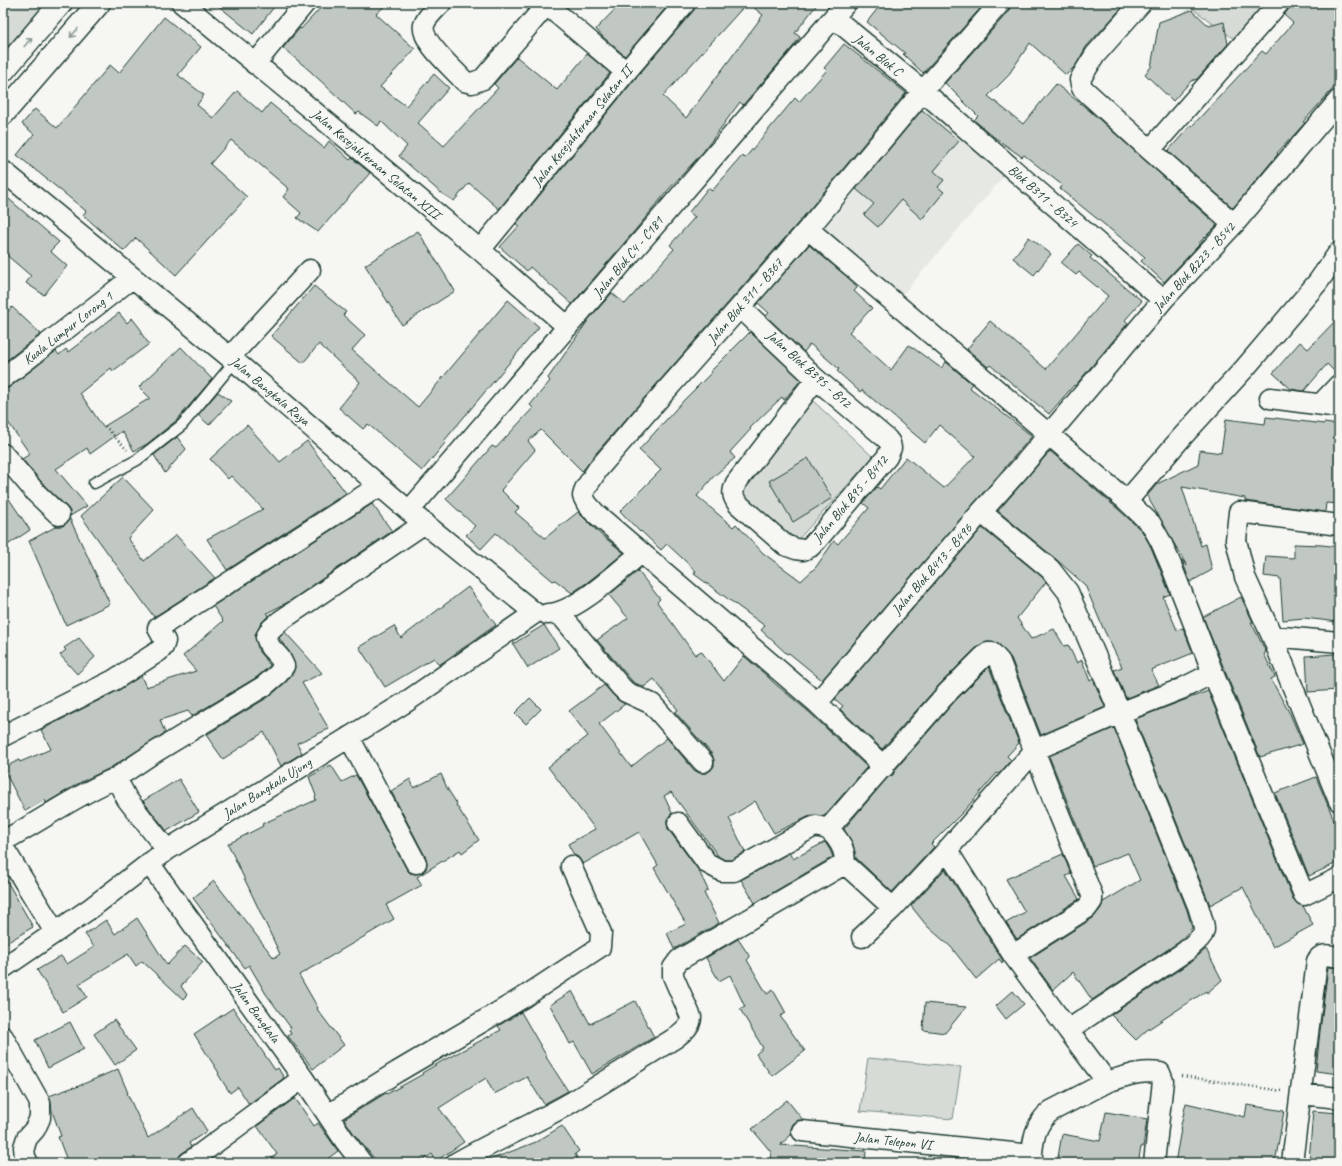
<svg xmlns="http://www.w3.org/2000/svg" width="1342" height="1166" font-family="Caveat,sans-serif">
<rect width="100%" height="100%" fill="#f6f6f2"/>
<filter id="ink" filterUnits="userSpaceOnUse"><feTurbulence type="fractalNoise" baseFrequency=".025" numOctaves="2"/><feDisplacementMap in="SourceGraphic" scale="8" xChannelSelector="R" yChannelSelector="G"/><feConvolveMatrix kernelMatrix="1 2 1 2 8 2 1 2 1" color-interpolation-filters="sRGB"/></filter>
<g filter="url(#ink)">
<path fill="#e6e8e4" d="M203,3H221L213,12Z
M924,98L1008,171L898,300L816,229Z"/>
<path fill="#d6dbd6" stroke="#7a8c85" d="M3,3H46L3,54Z
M1185,3H1264L1234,39Z
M811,399L873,457L795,543L737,490Z
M868,1058L961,1067L953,1119L860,1111Z"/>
<path fill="#c1c8c3" stroke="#1f3d34" d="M215,3H277L253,34Z
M325,3H388L376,14L415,49L380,87L406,106L434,74L449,88L418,123L444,146L498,88L494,84L517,57L557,90L587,54L610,73L499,209L469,183L454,201L441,193L399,156L407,146L381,121L378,126L359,112L356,114L309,70L283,48L300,28L301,29Z
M621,3H670L625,56L602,36L596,29Z
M696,3H747L663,96L686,118L763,15L748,3H818L795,33L800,37L792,48L743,105L740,102L703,152L669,189L637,228L572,304L530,267L527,271L500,247L519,226L516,224L635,79L694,10Z
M882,3H985L923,73L903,54L905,53L867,22Z
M1011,3H1126L1086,47L1076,65L1066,75L1030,43L1007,77L988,96L1023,124L1056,84L1090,111L1217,225L1198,244L1199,245L1164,282L1141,261L1145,257L1060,189L1062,185L1024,155L1022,157L994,137L974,120L978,116L945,83L1009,11Z
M1290,3H1339V82L1303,122L1305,123L1277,153L1278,154L1233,208L1168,151L1191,125L1192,126L1262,51L1266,54L1293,23L1284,15L1288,10Z
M1192,10L1209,26L1224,22L1228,44L1197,79L1191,81L1173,101L1145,74L1151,67L1159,22Z
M164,17L201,47L178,75L204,95L197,105L213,118L237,91L262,113L270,103L324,148L329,141L350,160L352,158L370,173L318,232L297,218L301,213L283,197L289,189L231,140L210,164L247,197L176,275L136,238L124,251L83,215L86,211L17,155L34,134L22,124L35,109L57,128L110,65L119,73Z
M844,44L906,93L799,222L597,452L584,469L582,471L541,430L528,441L535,450L501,490L519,508L515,512L545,538L578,512L599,533L624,553L589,581L572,593L555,580L553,581L496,533L481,549L466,535L475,526L446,499L492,446L496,448L533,408L530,405L550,381L548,378L589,319L612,293L625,304L674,249L670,245L695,217L689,212L708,188L712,191L742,156L745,158L795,98L799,102L827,70L824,68Z
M922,110L959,141L934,171L944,180L938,187L944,192L922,219L901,200L878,227L864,215L874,204L856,189Z
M3,194L59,242L50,251L67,266L44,295L26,283L31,276L3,252Z
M418,231L455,291L402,325L365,265Z
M1029,237L1051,254L1034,275L1013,258Z
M1078,244L1092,256L1090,258L1142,301L1125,320L1128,323L1075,386L1074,385L1049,414L990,365L988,367L967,349L990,321L1046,369L1108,296L1079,272L1076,275L1061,263Z
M809,245L851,280L857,288L854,291L872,308L849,332L891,370L909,345L941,368L946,362L972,384L969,387L1032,436L822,680L789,653L787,654L761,630L765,626L694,574L696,571L667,544L661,550L641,531L640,532L620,511L661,470L639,450L684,400L712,372L711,371L750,332L801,380L784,400L782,397L750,428L751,429L730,452L735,458L714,476L697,496L733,527L736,524L763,553L801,581L816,567L834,541L838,544L869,508L863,503L877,487L880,489L906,457L944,488L975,456L939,425L925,443L862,390L860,392L837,371L839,369L810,344L804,352L766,316L769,313L758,303Z
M314,286L346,312L343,315L365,335L352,350L418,407L508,300L539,327L444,441L445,443L422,471L368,424L363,429L339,408L360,382L319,344L303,363L271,336Z
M12,307L41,334L3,363V317Z
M119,313L127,323L132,318L142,331L141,333L149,344L113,371L111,368L80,393L103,427L150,398L139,387L181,347L212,379L177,420L147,444L134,451L122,431L90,454L87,448L56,469L87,506L70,516V511L67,507L45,486L22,459L30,454L3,415V389L10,387L56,351L59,355L66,349L68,352Z
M1339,317V374H1337L1327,364L1304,391L1291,389L1273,373L1300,342L1308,349Z
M218,392L231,401L209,425L198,415Z
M1266,417L1324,424V423L1339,425V504L1326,503L1325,512L1245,501V498L1182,487L1201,546L1206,544L1212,570L1190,582L1182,560L1187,566L1147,496L1157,484L1198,464L1200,450L1221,453L1226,419L1265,424Z
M247,425L280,462L307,441L346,493L227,570L207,539L263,509L231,476L228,479L210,459Z
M177,437L186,449L165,473L154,455Z
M1050,451L1119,510L1142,531L1151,547L1170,594L1163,597L1177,630L1183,628L1193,653L1151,670L1159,685L1126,698L1114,670L1122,667L1103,628L1085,585L1057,560L998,511Z
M808,458L832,498L793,522L769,481Z
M123,477L154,510L128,538L144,561L176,535L215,578L154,617L81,516Z
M3,490L30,530L3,548Z
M372,504L392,531L290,601L267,613L269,615L261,623L255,636L259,652L270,665V666L257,677L192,716L188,711L160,720L165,733L110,768L81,782L46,803L45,800L25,811L3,768L19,760L20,762L51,749L41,730L119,690L141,676L146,687L196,671L183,656L223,621L213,606Z
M70,519L110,604L66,625L29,541L57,526H63Z
M982,528L1042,577L1046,582L1017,618L1031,639L1054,629L1064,646L1068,645L1077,663L1082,660L1090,681L1093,679L1105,707L1041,735L1011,658L997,643L987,642L981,644L975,649L939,685L882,749L840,709L843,706L835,699Z
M1294,544L1322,545L1339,547V622L1304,618L1283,620L1280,578L1264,576L1266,556L1294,558Z
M638,571L660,599L657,602L695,655L701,651L724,681L744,656L768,677L774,683L809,712L867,767L824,816L812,815L774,833L755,801L729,818L745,852L731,860H725L719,857L671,792L664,796L672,813L667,819V824L668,829L699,871L708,890L704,893L719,923L674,949L667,933L686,924L654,868L658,865L639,832L583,864L578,857L574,855L568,844L595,829L548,767L588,736L569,711L604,685L618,700L625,704L599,724L631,767L667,738L694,770L699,773H706L711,770L714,766V760L712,754L675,712L678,710L654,679L644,687L633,682L597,640L628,618L609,595Z
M468,587L496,625L439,665L434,658L385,687L359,647L394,626L401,638Z
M1241,597L1253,622H1251L1266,652L1264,654L1275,677L1271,679L1290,714L1303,744L1260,757L1203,617Z
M544,625L559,648L528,668L513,644Z
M285,632L322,673L302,683L329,729L297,743L302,753L281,766L264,732L223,759L206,735L270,696L287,681L293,673L295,667L290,653L279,638Z
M79,638L95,657L77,674L60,655L66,650L64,648Z
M1336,654L1338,690L1308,692L1306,656Z
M989,667L1019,743L1007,756L1011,760L999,774L997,773L963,812L931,844L934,847L892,892L856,858L853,844L844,829L888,777L893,775L895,770L955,701Z
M1208,691L1293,899L1298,904L1303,906L1313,925L1273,947L1243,887L1210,905L1135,719Z
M530,698L541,709L526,724L515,713Z
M1114,728L1187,910L1192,928L1179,942L1092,1000L1073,972L1053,990L1030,958L1093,918L1101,908L1103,902L1140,880L1128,853L1093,866L1049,756Z
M331,765L342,782L356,775L406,868L410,873L416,874L422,873L426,869L427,863L426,858L391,791L410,779L414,788L441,774L447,788L457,804L456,805L479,840L462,853L460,850L417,877L422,885L386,905L394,919L299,975L318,1008L317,1009L344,1045L313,1069L288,1036L291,1034L289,1030L291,1028L266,994L249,965L245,968L193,898L214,881L274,958L280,954L228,844L263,826L262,824L316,800L315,797L316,796L309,777Z
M1316,777L1339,832V862L1309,876L1275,793Z
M179,779L199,812L167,831L143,801Z
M825,842L830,850L833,857L755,903L741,880L789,853L793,859Z
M1063,854L1071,874L1066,876L1079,899L1017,939L1006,923L1025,912L1006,879Z
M945,869L1003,961L1002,963L999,959L976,979L951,947L927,926L911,906Z
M3,874L33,927L3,945Z
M137,918L167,965L185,946L203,962L181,986L187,995L183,999L142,961L136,966L128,954L79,984L87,997L63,1012L37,970L61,956L67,964L94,947L85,934L106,920L115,934Z
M738,939L750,957L747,960L767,994L773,990L786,1013L780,1016L805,1051L772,1076L756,1054L763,1048L740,1009L745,1007L730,975L719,981L706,958Z
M1206,949L1222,980L1207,993L1206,991L1147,1030L1136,1040L1111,1015L1192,961Z
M1328,967L1339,968V1074L1316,1071L1320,1031Z
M572,991L590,1024L635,1001L654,1037L592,1074L574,1042L570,1044L550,1005Z
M1013,991L1024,1004L1006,1019L996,1006Z
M925,1003L966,1007L945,1033L923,1030Z
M233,1008L275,1070L278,1068L284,1078L249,1104L238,1087L230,1093L218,1074L219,1073L194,1034Z
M521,1012L547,1057H546L568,1091L544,1104L527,1077L494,1094L486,1078L439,1108L464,1142L436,1161L432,1154L419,1163H378L354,1134L344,1119L386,1093L387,1094L423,1074L422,1073L444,1060L501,1030L498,1026Z
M114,1020L136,1050L115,1065L94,1034Z
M70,1022L84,1049L48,1068L35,1040Z
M118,1069L128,1093H127L148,1138L193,1108L207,1131L189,1143L191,1147L181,1154L177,1161L174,1163H68L58,1137L61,1136L52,1111L51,1103L49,1096L74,1087V1088Z
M295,1098L314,1126L318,1123L338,1151L322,1163H265L277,1154L257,1126Z
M787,1100L803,1120H798L793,1124L791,1129V1135L780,1145L866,1151L865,1163H770L771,1152L752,1129Z
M1186,1103L1245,1117L1247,1105L1284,1111L1275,1163H1175L1181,1129H1180Z
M1313,1111L1339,1113V1163L1309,1161Z
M1106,1112L1147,1119L1143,1147H1141L1138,1163H1057L1062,1134L1100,1141Z
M562,1126L579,1151L575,1154L580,1163H484V1162L536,1142Z"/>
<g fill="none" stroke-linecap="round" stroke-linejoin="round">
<defs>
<path id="lane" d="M94,483L137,460L182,425L235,361"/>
<path id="street" d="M182,3L386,171L480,250L568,327
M441,3C436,9 426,17 424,25C420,41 454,69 464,81L472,83L483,79L548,3
M1141,3L1095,55L1082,76L1080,80L1082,88L1150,150L1234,224
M547,5L626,72
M834,18L923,91L1163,300
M255,64L305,3
M1150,150L1279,3
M3,171L238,364L409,511L535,613
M808,229L1127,501L1151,524L1161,542L1171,565L1213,673L1304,895L1339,878
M480,250L626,72L685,3
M740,307L816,379L887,439L890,443L891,448L887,457L817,540L810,547L803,550L796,549L785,545L738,504C732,496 732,492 736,483L816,379
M230,357L310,270
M3,378L132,278
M1270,398L1339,407
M1321,404L1339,385
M3,454L37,494L59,515
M1127,501L1181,438L1245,368L1318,282L1339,252
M409,511L846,3
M981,512L1050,569L1068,592L1120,713L1198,906C1207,935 1208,931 1186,951L1068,1030L1107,1082L1051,1111C1033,1125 1033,1143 1031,1163
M1339,525L1239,512L1236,540L1245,577L1272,636L1339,801
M559,613L621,687L626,692L652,704L703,762
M547,614C574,615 620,570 641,553
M1272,636L1339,642
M817,703L981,512L1018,471L1163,300L1234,224L1339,100
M3,736L114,680L159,651L163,647L165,641L158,628L379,486
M349,737L416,863
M884,767L817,703L595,513L587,504L583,496L585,489L598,469L647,412L740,307L808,229L923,91L1000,3
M116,778L152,754L264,686L278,674L284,666L280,658L270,647L266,637L271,629L280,621L425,523
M678,823L707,863L722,871H734L811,828L816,826L828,829L947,693L982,658L988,653H992L1000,662L1057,809L1092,895V901L1087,908L1013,955
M3,841C41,821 76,795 116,778L127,799L167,850
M3,847L55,932
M149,863L303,1078L345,1141L362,1163
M844,863L893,908
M862,937L893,908L947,850
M3,968L91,908L167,850L406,702L535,613
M1068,1030L1013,955L947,850L1035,750L1120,713L1181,689L1213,673
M3,1037L40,1103V1118L35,1129L27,1138L24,1147L25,1157L28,1163
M1107,1082C1127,1076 1139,1070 1160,1073L1163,1081L1154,1163
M1301,1094L1339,1098
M328,1115L397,1072L524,997L600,947L601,933L571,866
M802,1131L1032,1155
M188,1163L303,1078
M456,1163C494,1141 534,1124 572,1102L675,1038C682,1032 691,1027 691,1017L673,976V968L679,960L841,866L844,863C847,850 837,837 828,829
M1292,1163L1317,961C1321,952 1331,956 1339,957"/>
<path id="primary" d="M3,71L61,3
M3,114L99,3"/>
</defs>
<use href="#lane" stroke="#1f3d34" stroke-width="13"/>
<use href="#street" stroke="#1f3d34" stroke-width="23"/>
<use href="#primary" stroke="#1f3d34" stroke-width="25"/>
<path stroke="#1f3d34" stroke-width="2.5" stroke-dasharray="1 3" stroke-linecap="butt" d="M105,426L127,450
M1182,1076L1282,1091"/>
<use href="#lane" stroke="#f6f6f2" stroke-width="10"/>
<use href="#street" stroke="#f6f6f2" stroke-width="20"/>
<use href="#primary" stroke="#f6f6f2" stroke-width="22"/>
</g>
<defs><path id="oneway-shaft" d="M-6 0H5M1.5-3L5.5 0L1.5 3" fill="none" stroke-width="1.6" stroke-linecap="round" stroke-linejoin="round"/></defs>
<g stroke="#8a9a93">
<use href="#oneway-shaft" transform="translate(74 33) rotate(131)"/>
<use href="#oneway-shaft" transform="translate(28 42) rotate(-50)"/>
</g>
</g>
<g text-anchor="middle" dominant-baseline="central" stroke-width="3" stroke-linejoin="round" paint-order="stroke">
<g font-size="14" fill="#1f3d34" stroke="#f6f6f2">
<text transform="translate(878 55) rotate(39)">Jalan Blok C</text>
<text transform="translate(582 126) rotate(-51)">Jalan Kesejahteraan Selatan II</text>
<text transform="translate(376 164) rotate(40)">Jalan Kesejahteraan Selatan XIII</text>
<text transform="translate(1043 196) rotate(41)">Blok B311 - B324</text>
<text transform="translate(628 257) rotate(-50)">Jalan Blok C4 - C181</text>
<text transform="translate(1194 267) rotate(-48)">Jalan Blok B223 - B542</text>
<text transform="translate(745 301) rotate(-49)">Jalan Blok 311 - B367</text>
<text transform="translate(68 328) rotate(-38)">Kuala Lumpur Lorong 1</text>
<text transform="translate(809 369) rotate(42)">Jalan Blok B395 - B12</text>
<text transform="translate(270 391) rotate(40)">Jalan Bangkala Raya</text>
<text transform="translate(850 499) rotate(-50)">Jalan Blok B95 - B412</text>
<text transform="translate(932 569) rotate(-49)">Jalan Blok B413 - B496</text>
<text transform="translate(267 788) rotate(-32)">Jalan Bangkala Ujung</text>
<text transform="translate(256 1012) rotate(54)">Jalan Bangkala</text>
<text transform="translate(893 1141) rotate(6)">Jalan Telepon VI</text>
</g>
</g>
<rect width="1342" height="1166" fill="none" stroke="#f6f6f2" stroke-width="16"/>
<rect x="8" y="8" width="1326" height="1150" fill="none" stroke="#1f3d34" stroke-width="1.5" filter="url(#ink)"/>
</svg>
